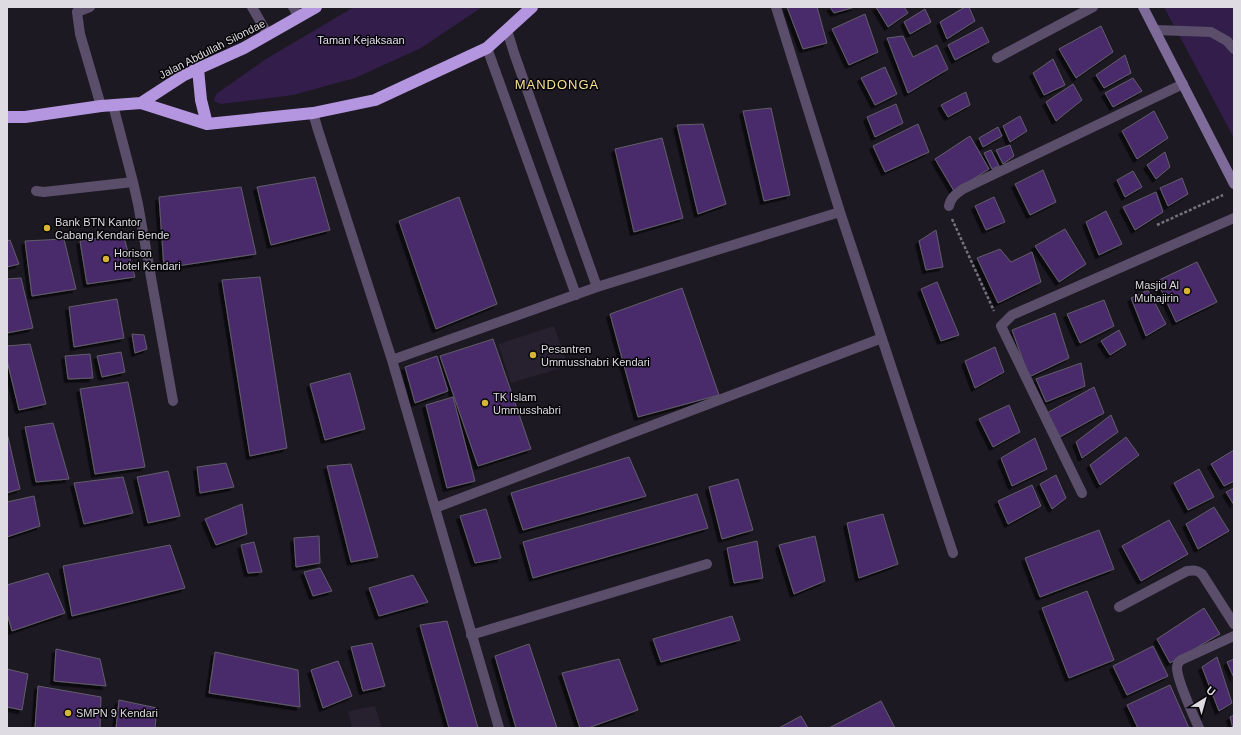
<svg xmlns="http://www.w3.org/2000/svg" width="1241" height="735" font-family="Arial,sans-serif">
<defs>
<filter id="shadow"><feDropShadow dx="-3.5" dy="3.5" stdDeviation="0" flood-color="#0009"/></filter>
</defs>
<rect width="100%" height="100%" fill="#1c1922"/>
<path fill="#26202f" d="M554,326L568,366L511,383L498,344Z
M375,706L382,728H352L348,711Z"/>
<path fill="#331e4b" d="M354,7H482L421,48L355,78L293,95L221,104L214,101L216,94L266,59Z
M1164,7H1234V138Z"/>
<path fill="#492b6b" stroke="#625e69" filter="url(#shadow)" d="M787,7H817L827,43L803,49Z
M830,7H855L834,13Z
M876,7H904L908,13L888,27Z
M965,7H969L975,21L947,39L940,22Z
M925,9L931,22L910,34L904,22Z
M865,14L878,52L849,65L832,29Z
M1101,26L1113,52L1076,78L1059,49Z
M982,27L989,42L955,60L948,45Z
M903,36L913,57L937,45L948,69L908,93L887,38Z
M1125,55L1131,73L1104,88L1096,75Z
M1053,59L1065,85L1044,95L1033,73Z
M885,67L897,94L875,105L861,78Z
M1133,78L1142,91L1113,107L1105,93Z
M1073,84L1082,100L1056,121L1046,102Z
M966,92L970,105L948,117L941,105Z
M896,104L903,123L875,137L867,117Z
M771,108L790,195L764,201L743,111Z
M1154,111L1168,138L1137,159L1122,131Z
M1020,116L1027,131L1010,142L1003,126Z
M703,124L726,204L698,214L677,125Z
M918,124L929,152L885,172L873,146Z
M998,127L1002,136L983,147L979,138Z
M970,136L989,169L954,191L935,159Z
M662,138L683,218L634,232L615,149Z
M1010,145L1014,156L1003,164L996,150Z
M991,150L999,166L992,169L984,153Z
M1165,152L1170,167L1156,179L1147,165Z
M1043,170L1056,202L1030,215L1015,184Z
M1133,171L1142,187L1125,197L1117,180Z
M315,177L330,230L271,245L257,187Z
M1182,178L1188,194L1168,206L1160,188Z
M241,187L256,254L164,268L159,197Z
M1156,192L1163,212L1135,230L1123,207Z
M459,197L497,304L436,329L399,221Z
M994,197L1005,222L986,230L975,206Z
M1106,211L1122,244L1099,255L1086,222Z
M1065,229L1086,264L1059,282L1035,246Z
M936,230L943,267L926,270L919,241Z
M123,234L135,277L87,284L80,241Z
M64,239L76,289L32,296L25,241Z
M10,240L19,264L7,267V241Z
M1000,249L1011,262L1032,252L1041,282L998,303L977,258Z
M1197,262L1217,302L1176,322L1157,281Z
M260,277L287,448L250,456L222,280Z
M21,278L33,328L7,333V279Z
M937,282L959,335L941,341L921,289Z
M682,288L719,395L638,417L610,314Z
M1148,290L1166,324L1146,336L1131,298Z
M117,299L124,338L74,347L69,307Z
M1104,300L1114,326L1080,343L1067,314Z
M1055,313L1069,358L1029,377L1012,330Z
M1119,330L1126,345L1110,355L1101,341Z
M132,334L144,335L147,349L135,353Z
M493,339L531,449L478,466L440,356Z
M30,344L46,404L19,410L7,360V346Z
M995,347L1004,372L975,388L965,361Z
M121,352L125,372L102,377L97,356Z
M90,354L93,378L68,379L65,356Z
M437,356L448,391L415,403L405,367Z
M1081,363L1085,386L1046,402L1036,379Z
M350,373L365,429L325,440L310,384Z
M128,382L145,467L95,474L80,389Z
M1094,387L1104,413L1060,437L1047,413Z
M453,397L475,481L447,488L426,405Z
M1009,405L1020,432L993,447L979,419Z
M1111,415L1118,432L1082,458L1076,442Z
M53,423L69,479L36,482L25,427Z
M7,433L20,489L7,493Z
M1126,437L1139,455L1100,485L1090,465Z
M1035,438L1047,469L1012,486L1001,458Z
M1234,450V481L1224,486L1211,464Z
M629,457L646,496L523,530L511,493Z
M226,463L234,487L200,493L197,467Z
M351,464L378,557L351,562L327,466Z
M1199,469L1214,497L1188,510L1174,483Z
M168,471L180,516L148,523L137,477Z
M1056,475L1066,498L1052,509L1040,484Z
M123,477L133,513L84,524L74,483Z
M738,479L753,530L722,539L709,487Z
M1032,485L1041,506L1008,524L998,501Z
M1234,488V505L1226,492Z
M697,494L708,528L533,578L523,542Z
M34,496L40,526L7,537V502Z
M242,504L247,534L216,545L205,519Z
M1214,507L1229,531L1198,549L1186,524Z
M486,509L501,558L475,563L460,516Z
M883,514L898,564L859,578L847,523Z
M1169,520L1188,554L1141,581L1122,546Z
M1099,530L1114,569L1040,597L1025,558Z
M319,536L320,563L296,567L294,538Z
M815,536L825,581L794,594L779,545Z
M757,541L763,578L734,583L727,548Z
M254,542L262,572L248,573L241,545Z
M170,545L185,588L72,616L63,566Z
M320,568L332,591L313,596L304,572Z
M48,573L65,613L12,631L7,613V585Z
M413,575L428,602L379,616L369,588Z
M1087,591L1114,660L1069,678L1042,608Z
M1204,608L1220,634L1170,663L1157,639Z
M732,616L740,640L661,662L653,639Z
M447,621L478,728H449L420,625Z
M372,643L385,686L363,691L351,647Z
M529,644L557,728H516L495,656Z
M1153,646L1168,676L1127,695L1113,666Z
M56,649L100,659L106,686L54,681Z
M215,652L298,670L300,707L209,693Z
M1217,657L1232,703L1219,711L1202,667Z
M619,659L638,710L588,728H580L562,673Z
M1234,659V678L1227,662Z
M338,661L352,696L323,708L311,670Z
M7,669L28,674L22,710L7,707Z
M1170,685L1189,728H1138L1127,705Z
M38,686L101,697L100,728H35Z
M119,700L157,708L155,728H116Z
M881,701L895,728H829Z
M1234,715V728H1233L1230,717Z
M801,716L808,728H779Z"/>
<g fill="none" stroke-linecap="round" stroke-linejoin="round">
<path stroke="#74727a" stroke-width="2.5" stroke-dasharray="3 2" stroke-linecap="butt" d="M952,219L994,311
M1157,225L1223,195"/>
<path stroke="#5a4e6b" stroke-width="10" d="M90,7L77,12L80,34L101,106
M293,7L299,17
M776,7L840,212L953,553
M507,30L514,53L597,287
M1156,30L1211,32L1227,41L1234,49
M487,48L576,295
M113,105L133,182
M313,113L318,130L392,360L597,287L840,212
M36,191L44,192L133,182L138,204L173,401
M392,360L499,728
M435,508L882,338
M471,635L707,564"/>
<path stroke="#5a4e6b" stroke-width="10" d="M252,7L268,35
M997,58L1093,7
M949,206C951,197 956,194 963,189L1183,84
M1082,493L1001,326L1012,315L1234,218
M1119,607L1187,571C1194,570 1197,570 1202,574L1234,624
M1199,728C1193,714 1177,681 1177,668C1177,664 1178,662 1181,660L1234,636"/>
<path stroke="#7e6b9a" stroke-width="10" d="M1143,7L1234,184"/>
<path stroke="#b495df" stroke-width="12" d="M198,69L201,100L207,124
M141,103L184,75L244,48L316,7
M7,117H25L101,106L141,103L207,124L313,113L375,100L487,48L532,7"/>
</g>
<g fill="#d7b434" stroke="#060508" stroke-width="1.5">
<circle cx="47" cy="228" r="4"/>
<circle cx="106" cy="259" r="4"/>
<circle cx="1187" cy="291" r="4"/>
<circle cx="533" cy="355" r="4"/>
<circle cx="485" cy="403" r="4"/>
<circle cx="68" cy="713" r="4"/>
</g>
<g text-anchor="middle" dominant-baseline="central" stroke-width="3" stroke-linejoin="round" paint-order="stroke">
<g font-size="11" fill="#e4ddf1" stroke="#060508">
<text x="361" y="40">Taman Kejaksaan</text>
</g>
<g font-size="11" fill="#dedce2" stroke="#060508">
<text transform="translate(212 49) rotate(-27)">Jalan Abdullah Silondae</text>
</g>
<g font-size="11" fill="#dedce2" stroke="#060508" text-anchor="start">
<text x="55" y="222">Bank BTN Kantor<tspan x="55" dy="13">Cabang Kendari Bende</tspan></text>
<text x="114" y="253">Horison<tspan x="114" dy="13">Hotel Kendari</tspan></text>
<text x="1179" y="285" text-anchor="end">Masjid Al<tspan x="1179" dy="13">Muhajirin</tspan></text>
<text x="541" y="349">Pesantren<tspan x="541" dy="13">Ummusshabri Kendari</tspan></text>
<text x="493" y="397">TK Islam<tspan x="493" dy="13">Ummusshabri</tspan></text>
<text x="76" y="713">SMPN 9 Kendari</text>
</g>
<g font-size="13" letter-spacing="1" fill="#f9e194" stroke="#060508">
<text x="557" y="84">MANDONGA</text>
</g>
</g>
<rect width="1241" height="735" fill="none" stroke="#dedce2" stroke-width="16"/>
<g transform="translate(1205 699) rotate(37)" stroke="#060508" stroke-width="3" paint-order="stroke">
<path d="M0-3L7 15L0 10L-7 15Z" fill="#dedce2"/>
<text y="-6" font-size="11" font-weight="bold" text-anchor="middle" fill="#dedce2">U</text>
</g>
</svg>
